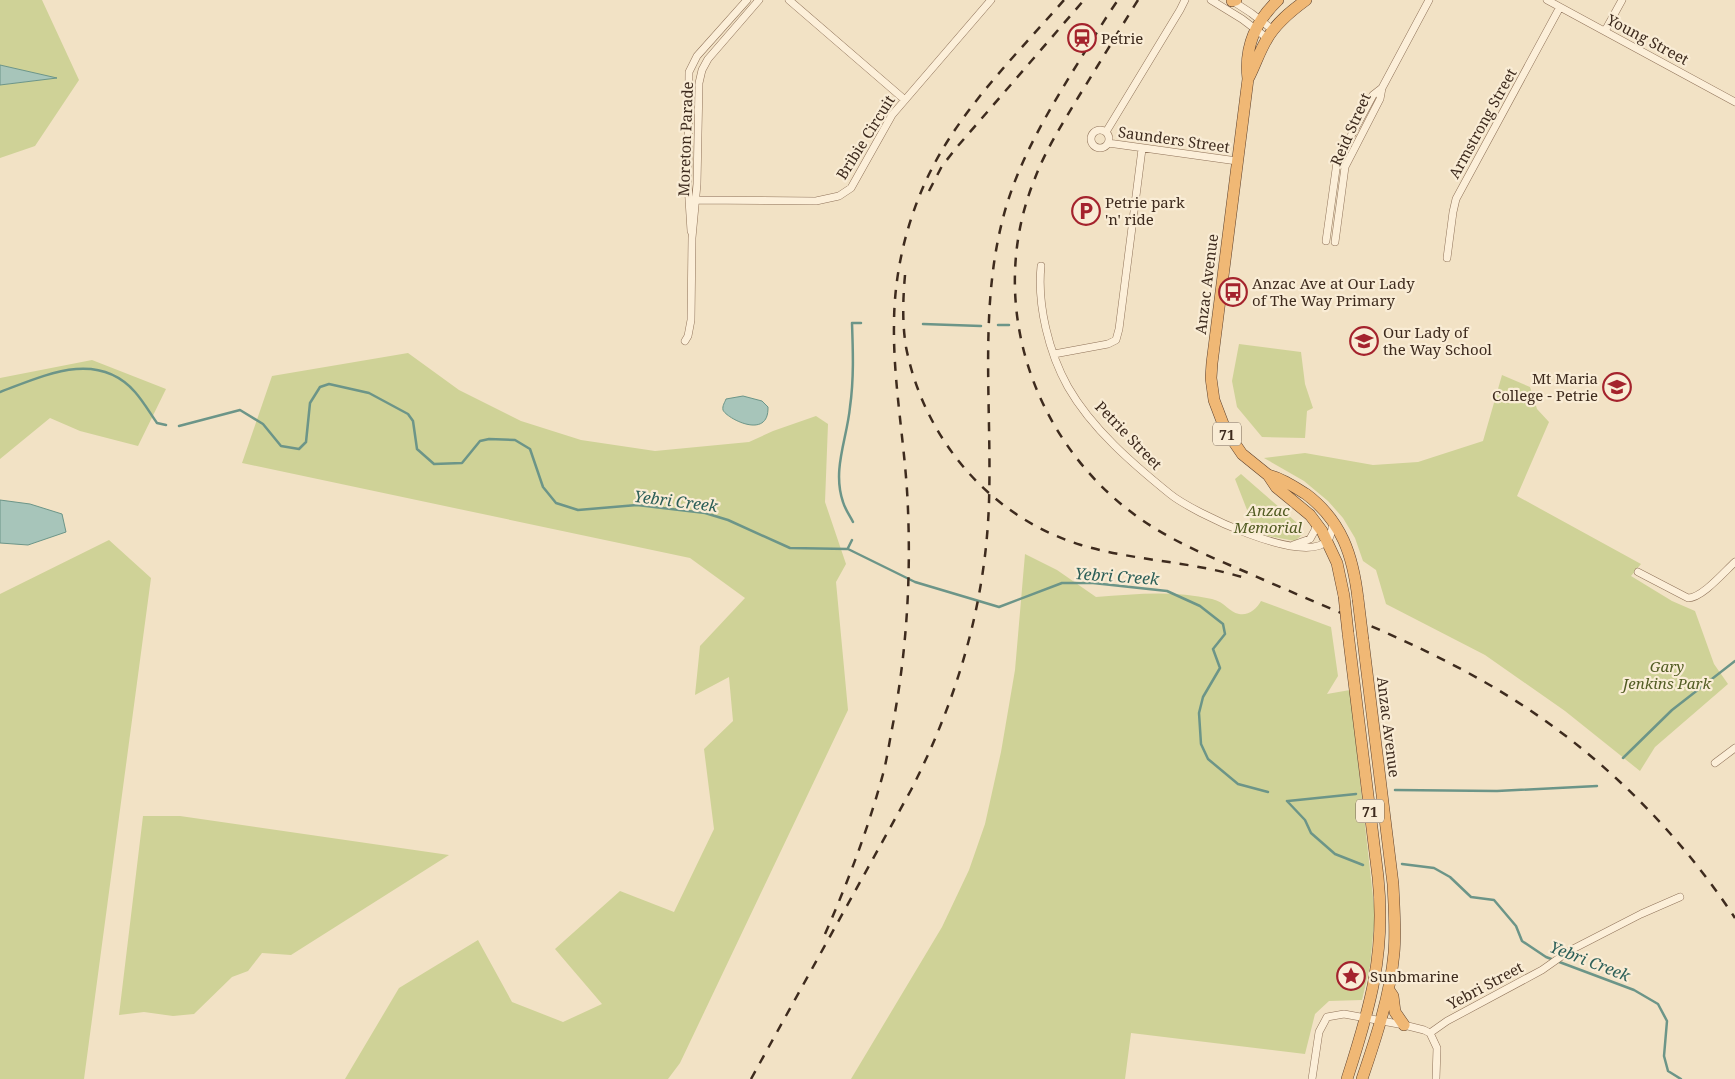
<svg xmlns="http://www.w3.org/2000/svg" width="1735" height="1079" font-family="'Noto Serif',serif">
<rect width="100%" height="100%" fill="#f2e2c5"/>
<path fill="#cfd297" d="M0,0H42L79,80L35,146L0,158V85L55,78L0,65Z
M1239,344L1301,352L1305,384L1313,408L1307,411L1305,438L1262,437L1237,407L1232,381Z
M408,353L459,390L521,421L581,440L655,451L749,442L773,431L816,416L828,424L825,502L846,564L836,582L848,710L680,1063L668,1079H345L399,988L478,940L512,1002L563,1022L602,1004L555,949L620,891L674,912L714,829L704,749L733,721L729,677L695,695L700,646L745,598L690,558L242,463L272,376Z
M92,360L166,389L138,446L80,431L50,418L0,459V378Z
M1502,375L1530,387L1537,409L1549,422L1517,496L1641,564L1631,576L1672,601L1695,611L1714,664L1728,684L1655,747L1640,771L1565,711L1485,655L1386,604L1376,570L1363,561L1355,538L1343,518L1328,501L1304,481L1264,458L1305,453L1373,465L1418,462L1483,441Z
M1241,474L1296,522L1304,533L1295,541L1263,535L1252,530L1249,515L1235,479Z
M109,540L151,578L84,1079H0V594Z
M1025,554L1057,570L1096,597C1136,594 1173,590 1212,599C1225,602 1229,612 1239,614C1248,616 1257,609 1261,601L1331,627L1338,676L1327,694L1350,690L1375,915L1370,966L1362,1000L1329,1001L1315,1014L1305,1054L1131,1033L1125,1079H851L942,927L969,870L985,824L1001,752L1015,670Z
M143,816H180L449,855L291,955L262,953L248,971L232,977L194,1014L173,1016L144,1012L119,1015Z"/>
<path fill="#a7c5ba" stroke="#6c9588" d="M0,65L57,78L0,85Z
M743,396L762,401L768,407C769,441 726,418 723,410C722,406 725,402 726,399Z
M0,500L30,504L62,514L66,532L28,545L0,543Z"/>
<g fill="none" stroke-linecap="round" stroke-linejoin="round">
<path stroke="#6c9588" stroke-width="2.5" d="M923,324L981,326
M998,325H1009
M0,392C43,376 97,349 135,392C143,401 150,413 157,423L166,425
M179,426L240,410L263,424L281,446L299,449L306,442L310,403L320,387L329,384L369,393L408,414L413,421L417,449L434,464L462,463L480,441L489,439L515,440L530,449L543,487L556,503L578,510L637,505L705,513L728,520L790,548L848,549L915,582L999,607L1062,583H1093L1167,591L1200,606L1223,624L1225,634L1213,649L1220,668L1203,697L1199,713L1201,744L1208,759L1238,784L1268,792
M853,522C850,516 845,509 843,502C832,470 847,439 850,407C854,379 853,351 852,323H861
M848,548L852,540
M1623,758L1672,710L1735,661
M1395,790L1497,791L1597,786
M1287,801L1305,820L1311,833L1335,854L1363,865
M1288,801L1356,794
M1402,864L1434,868L1450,877L1471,897L1494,900L1516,926L1522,941L1546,957L1634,990L1658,1004L1667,1021L1664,1056L1668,1071L1681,1079"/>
<defs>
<path id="minor" d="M789,0L905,100
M1211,0L1242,19L1267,38
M1231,0L1251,13L1273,30
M1547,0L1735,102
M1605,31L1622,0
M1091 139a9 9 0 1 1 18 0a9 9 0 1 1-18 0Z
M1106,132L1180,10L1185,0
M1108,143L1237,161
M689,200L816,201L839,196L851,188L892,115L991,0
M691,231L688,184L689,72L697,56L747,0
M1326,241L1337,162L1373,95L1382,88
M1335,242L1345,167L1380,99L1382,88L1429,0
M1447,258L1453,212L1456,199L1560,7
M1041,266C1037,305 1049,353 1068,387C1092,429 1133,464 1170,494C1192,512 1305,567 1328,540C1332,535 1332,527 1333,521
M685,341L688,336L691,320L692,238L697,184L699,83L702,70L708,59L759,0
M1054,354L1108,344L1116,340L1119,329L1142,149
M1293,545L1310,539L1315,530L1316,523
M1638,572L1688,598C1702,598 1724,572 1735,562
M1715,763L1735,748
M1430,1033L1447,1021L1542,970L1569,951L1641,914L1680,897
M1430,1033L1437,1048L1436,1079
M1312,1079L1319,1032L1327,1017L1344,1014L1404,1025L1424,1030L1430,1033"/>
<path id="trunk" d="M1278,0C1255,22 1244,47 1248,79L1212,363L1211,378L1214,400L1225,429L1242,454L1268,475L1276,487L1310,515L1322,531L1337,563L1344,596
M1232,1L1236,0
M1248,79C1255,66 1259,52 1267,39C1276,23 1291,11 1306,0
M1268,475C1283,479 1293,486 1306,494C1342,521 1353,556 1358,599
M1389,990L1393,996L1395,1012L1404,1025
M1347,1079C1370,1008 1386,953 1378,877L1348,633
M1362,1079C1376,1038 1390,996 1394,953C1396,930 1394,907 1393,884L1363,640"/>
</defs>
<use href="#minor" stroke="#8f7259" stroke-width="8"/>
<use href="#trunk" stroke="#5d402d" stroke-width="12"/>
<use href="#minor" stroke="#fcefd9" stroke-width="7"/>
<use href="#trunk" stroke="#f0b875" stroke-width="11"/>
<path stroke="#3e2b1e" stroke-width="2.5" stroke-dasharray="9 9" stroke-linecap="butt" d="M1138,0C1118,32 1099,64 1079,96C1063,123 1046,149 1035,178C980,313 1042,467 1168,536C1193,550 1220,561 1246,572C1324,607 1407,638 1481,680C1584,738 1670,820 1735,918
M929,191L942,166L957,147L1084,0
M905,275C903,298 902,323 906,347C924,439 990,517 1081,545C1134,561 1191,561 1245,578
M825,934C848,882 868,829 883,774C887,759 889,744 892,729C906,657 911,584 908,510C906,449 893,385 894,325C894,281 903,237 919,197C949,120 1010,62 1064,0
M751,1079L911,790C957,700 986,603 989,502C992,407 979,310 1003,218C1017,164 1045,117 1073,71C1088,47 1102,23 1118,0"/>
<defs>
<path id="trunk-bridge" d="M1344,596L1348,633
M1358,599L1363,640"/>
</defs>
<use href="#trunk-bridge" stroke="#5d402d" stroke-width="12" stroke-linecap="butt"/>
<use href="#trunk-bridge" stroke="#f0b875" stroke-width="11"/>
</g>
<defs>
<symbol id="station-ring" viewBox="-11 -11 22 22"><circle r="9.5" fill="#f9ecd5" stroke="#a4232d" stroke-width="1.5"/><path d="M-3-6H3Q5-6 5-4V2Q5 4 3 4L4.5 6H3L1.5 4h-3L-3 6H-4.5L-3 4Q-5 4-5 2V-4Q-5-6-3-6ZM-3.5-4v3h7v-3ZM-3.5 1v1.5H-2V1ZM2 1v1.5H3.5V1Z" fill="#a4232d"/></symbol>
<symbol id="parking-ring" viewBox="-11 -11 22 22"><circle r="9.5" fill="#f9ecd5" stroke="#a4232d" stroke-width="1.5"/><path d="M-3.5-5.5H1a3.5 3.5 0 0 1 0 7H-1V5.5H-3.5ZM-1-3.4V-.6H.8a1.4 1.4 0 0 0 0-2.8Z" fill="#a4232d"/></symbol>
<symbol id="bus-ring" viewBox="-11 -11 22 22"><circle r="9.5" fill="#f9ecd5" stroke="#a4232d" stroke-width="1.5"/><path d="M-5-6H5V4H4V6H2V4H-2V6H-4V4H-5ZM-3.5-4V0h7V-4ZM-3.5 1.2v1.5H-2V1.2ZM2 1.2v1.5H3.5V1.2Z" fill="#a4232d"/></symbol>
<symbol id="school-ring" viewBox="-11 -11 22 22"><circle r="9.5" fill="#f9ecd5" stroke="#a4232d" stroke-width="1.5"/><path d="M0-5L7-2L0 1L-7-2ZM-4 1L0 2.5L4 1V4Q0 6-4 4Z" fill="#a4232d"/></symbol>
<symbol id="sight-ring" viewBox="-11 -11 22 22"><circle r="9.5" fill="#f9ecd5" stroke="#a4232d" stroke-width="1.5"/><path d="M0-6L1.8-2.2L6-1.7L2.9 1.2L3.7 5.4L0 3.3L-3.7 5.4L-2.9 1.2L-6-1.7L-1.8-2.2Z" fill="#a4232d"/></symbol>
</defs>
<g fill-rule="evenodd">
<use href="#station-ring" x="1066" y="22" width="32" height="32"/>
<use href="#parking-ring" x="1070" y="195" width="32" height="32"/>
<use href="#bus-ring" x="1217" y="276" width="32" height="32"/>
<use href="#school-ring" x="1348" y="325" width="32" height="32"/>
<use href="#school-ring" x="1601" y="371" width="32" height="32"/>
<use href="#sight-ring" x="1335" y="960" width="32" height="32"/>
</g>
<g text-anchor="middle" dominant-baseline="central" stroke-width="4.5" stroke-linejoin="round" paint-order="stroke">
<g fill="#f9ecd5" stroke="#766555" stroke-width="1">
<rect x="1213" y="422.5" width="28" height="23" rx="4"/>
<rect x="1356" y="799.5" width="28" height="23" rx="4"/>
</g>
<g font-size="14" font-weight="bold" fill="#3e2b1e">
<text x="1227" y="434">71</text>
<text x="1370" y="811">71</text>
</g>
<g font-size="15" fill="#3e2b1e" stroke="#f9ecd5" text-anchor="start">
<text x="1101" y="38">Petrie</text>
<text x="1105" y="202">Petrie park<tspan x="1105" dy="17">'n' ride</tspan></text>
<text x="1252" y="283">Anzac Ave at Our Lady<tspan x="1252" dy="17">of The Way Primary</tspan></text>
<text x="1383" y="332">Our Lady of<tspan x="1383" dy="17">the Way School</tspan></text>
<text x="1598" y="378" text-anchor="end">Mt Maria<tspan x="1598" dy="17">College - Petrie</tspan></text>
<text x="1370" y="976">Sunbmarine</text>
</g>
<g font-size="15" fill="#3e2b1e" stroke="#f9ecd5">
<text transform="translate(1648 39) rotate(28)">Young Street</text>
<text transform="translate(1482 123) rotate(-61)">Armstrong Street</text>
<text transform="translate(1350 129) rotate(-66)">Reid Street</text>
<text transform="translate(865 137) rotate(-58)">Bribie Circuit</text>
<text transform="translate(685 139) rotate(-88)">Moreton Parade</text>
<text transform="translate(1174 139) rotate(8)">Saunders Street</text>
<text transform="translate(1206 284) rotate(-83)">Anzac Avenue</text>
<text transform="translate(1129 435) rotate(46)">Petrie Street</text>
<text transform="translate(1389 727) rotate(83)">Anzac Avenue</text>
<text transform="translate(1485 985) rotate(-28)">Yebri Street</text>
</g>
<g font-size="15" font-style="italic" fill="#525c23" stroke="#f9ecd5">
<text x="1268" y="510">Anzac<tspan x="1268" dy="17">Memorial</tspan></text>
<text x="1667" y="666">Gary<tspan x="1667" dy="17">Jenkins Park</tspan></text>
</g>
<g font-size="16" font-style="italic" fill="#2c5f58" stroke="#f9ecd5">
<text transform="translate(676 501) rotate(7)">Yebri Creek</text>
<text transform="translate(1117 576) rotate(4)">Yebri Creek</text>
<text transform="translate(1590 961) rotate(21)">Yebri Creek</text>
</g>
</g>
</svg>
